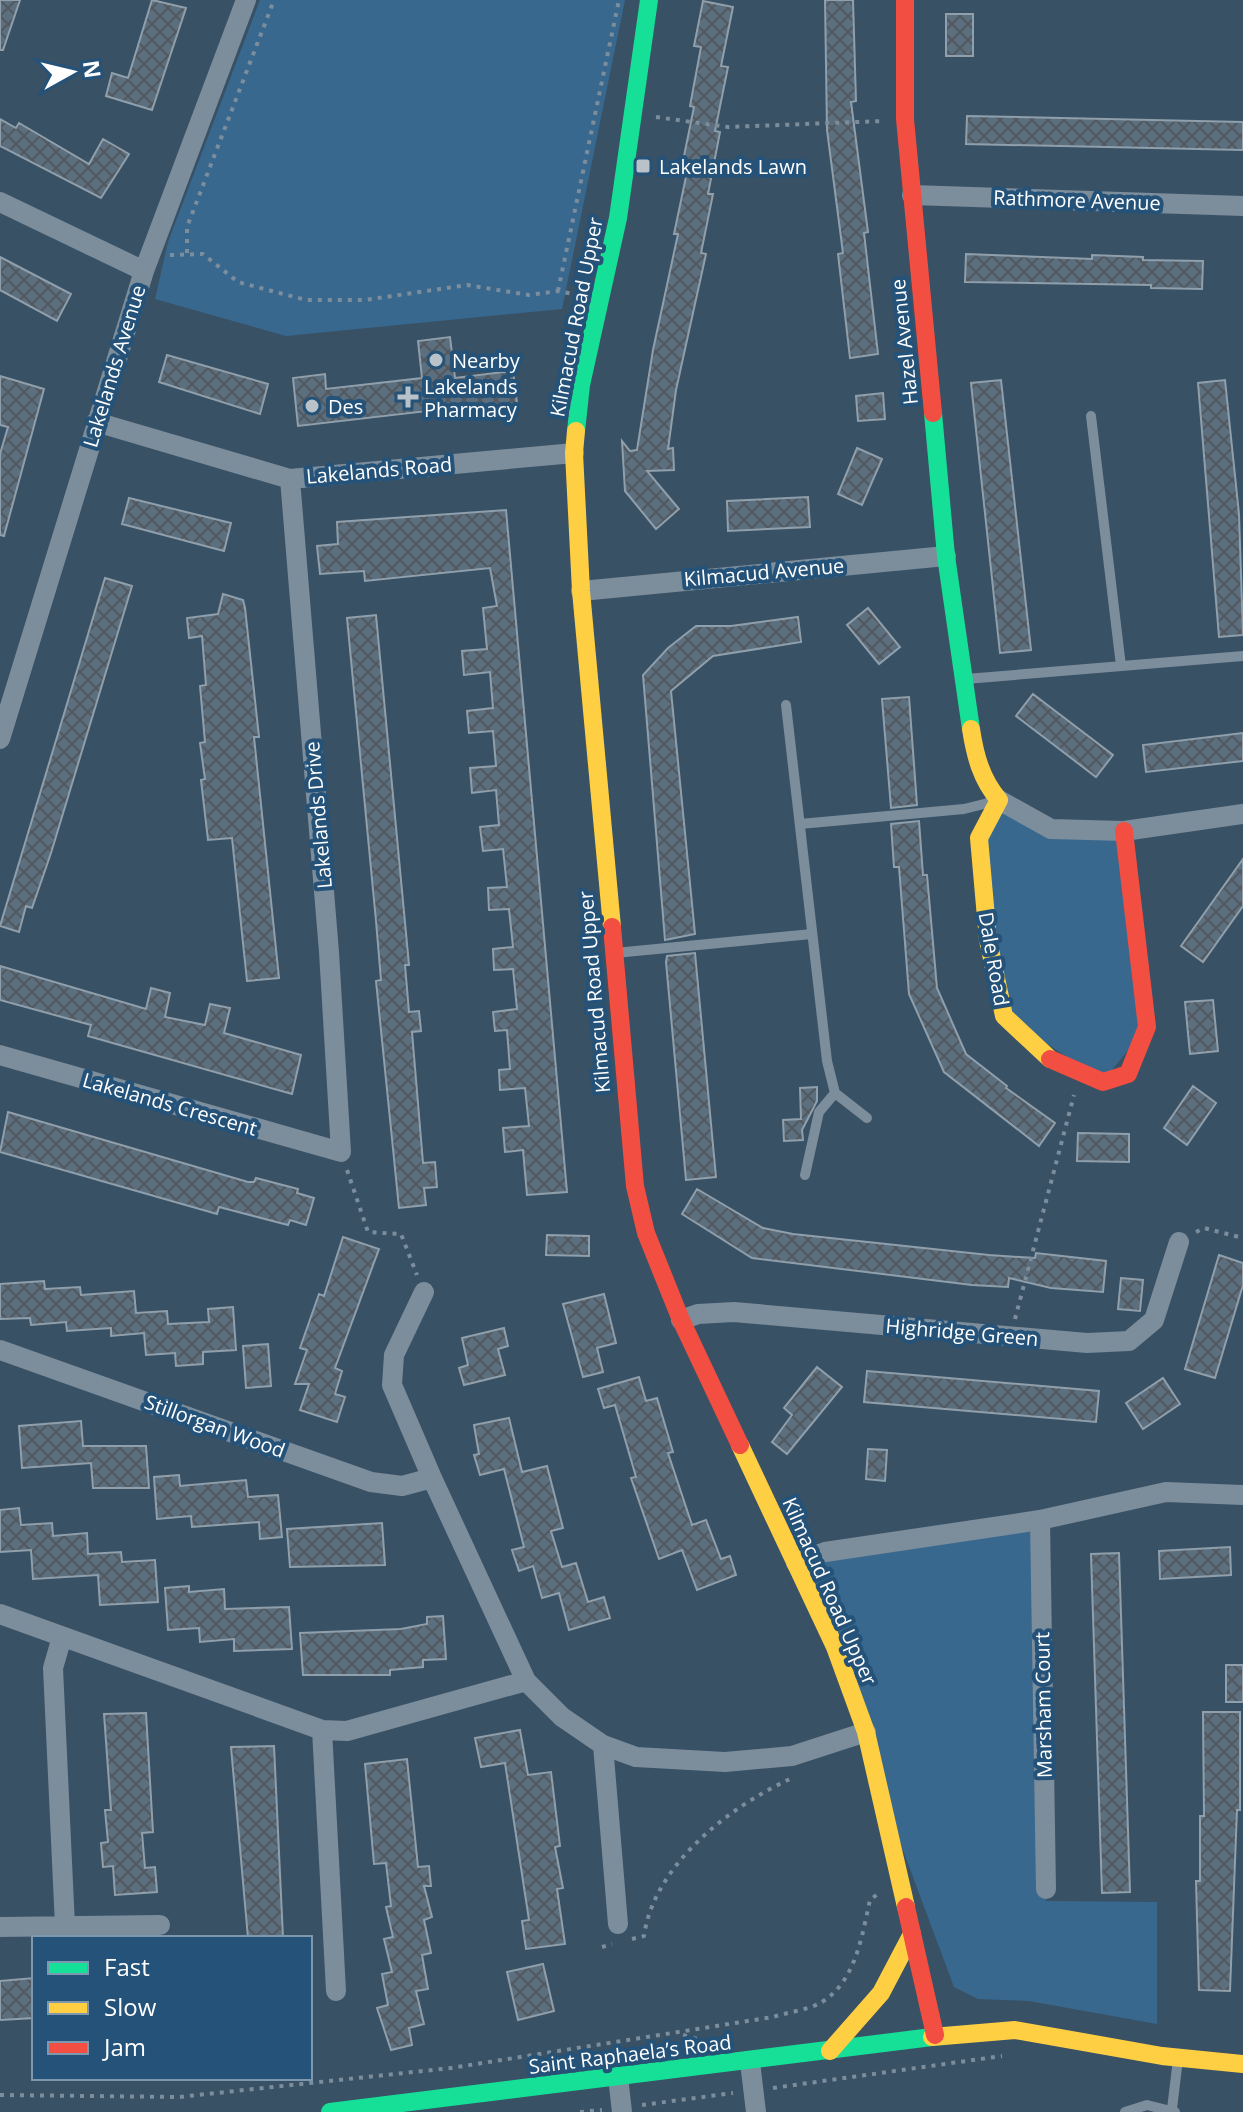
<svg xmlns="http://www.w3.org/2000/svg" width="1243" height="2112" font-family="'Open Sans',sans-serif">
<defs>
<pattern id="building-cross-hatch" width="8" height="8" patternUnits="userSpaceOnUse" patternTransform="scale(2)"><rect width="8" height="8" fill="#5c6f7f"/><path d="M0 0l8 8M0 8l8-8" fill="none" stroke="#52585e"/></pattern>
</defs>
<rect width="100%" height="100%" fill="#385165"/>
<path fill="#39688f" d="M260,0H625L562,309L286,336L155,299L168,242Z
M999,801L1051,829L1123,831L1147,1027L1103,1081L1005,1016L979,838Z
M1040,1520L1046,1901L1157,1902V2024L1029,2001L978,1999L954,1987L796,1563Z"/>
<path fill="url(#building-cross-hatch)" stroke="#8f9fab" stroke-width="2" d="M0,0H20L3,50H0Z
M152,0L186,8L152,110L106,96L112,73L128,78Z
M825,0H853L856,101L851,102L868,232L864,233L878,354L850,358L838,254L843,253L827,130Z
M703,1L733,7L721,66L728,67L715,131L720,132L708,194H713L701,253L706,254L676,390L668,449L673,448L674,470L647,471L679,509L656,529L625,491L622,441L630,451L637,450L653,350L678,234H674L687,172L681,171L694,107L690,106L701,47L694,46Z
M946,14H973V56H946Z
M967,116L1243,122V150L966,144Z
M0,119L16,128L19,123L89,164L103,139L129,154L101,198L0,146Z
M966,254L1092,259V255L1143,257V260L1203,261L1202,289L1151,288V285L965,282Z
M0,257L71,294L57,321L0,290Z
M450,337L455,378L513,371L518,411L471,416L470,406L298,426L293,378L325,374L326,389L422,378L418,341Z
M167,355L268,384L260,414L159,382Z
M0,376L44,389L4,536L0,535V454L8,427L0,425Z
M1001,380L1031,650L1000,653L971,383Z
M1225,380L1239,514L1243,635L1219,637L1198,383Z
M883,393L885,419L858,421L856,396Z
M857,448L882,459L862,505L838,494Z
M808,497L810,527L728,531L727,501Z
M129,498L231,523L224,551L122,524Z
M506,510L567,1192L527,1195L523,1150L505,1152L503,1128L529,1126L525,1088L500,1090L499,1070L510,1069L507,1030L495,1031L494,1022L493,1012L517,1009L513,969L494,970L493,949L513,947L509,909L489,910L488,888L507,887L503,849L483,851L480,827L499,825L496,790L472,793L470,768L496,766L493,731L469,733L467,711L493,708L490,672L464,675L462,651L487,649L483,608L497,606L490,568L365,581L364,571L320,574L317,546L338,544L337,522Z
M105,578L132,586L51,853L32,908L26,906L19,932L0,926Z
M223,594L243,600L245,608L259,737H254L279,978L247,981L232,838L208,840L201,780L205,779L200,743L205,742L200,686L206,685L202,636L189,638L187,618L218,614Z
M868,608L900,647L879,664L847,625Z
M376,615L409,965H405L409,1012L419,1011L421,1031L412,1032L423,1163L435,1162L437,1187L424,1188L426,1205L399,1208L376,981L381,980L376,921L347,618Z
M798,617L801,642L713,656L671,691L695,934L665,940L643,675L668,648L696,626H731Z
M1033,694L1113,755L1096,777L1016,716Z
M909,697L917,805L891,808L882,699Z
M1243,733V761L1146,772L1143,745Z
M919,821L923,875H927L937,988L966,1054L1007,1086L1006,1088L1055,1123L1039,1146L944,1072L909,994L899,867H894L891,824Z
M1243,859V906L1203,962L1181,946Z
M695,953L716,1177L686,1180L666,962L667,956Z
M0,966L146,1009L151,988L170,993L165,1017L205,1025L210,1004L230,1008L224,1033L301,1055L292,1094L88,1036L91,1025L0,1000Z
M1213,1000L1218,1051L1190,1054L1185,1002Z
M1193,1086L1216,1103L1187,1145L1164,1128Z
M817,1087V1101L802,1130L803,1140L784,1141L783,1120L801,1119L800,1088Z
M8,1112L248,1182H254L256,1178L298,1189L297,1193L314,1198L306,1225L290,1220L288,1225L219,1207L217,1214L0,1152Z
M1078,1133L1129,1134V1162L1077,1161Z
M697,1189L763,1228L793,1234L989,1255L1035,1258L1036,1253L1106,1261L1103,1292L1051,1288L1009,1278L1008,1287L972,1285L752,1258L682,1214Z
M547,1235L589,1236V1256L546,1255Z
M343,1237L379,1249L335,1368L342,1371L335,1394L345,1397L337,1422L300,1410L309,1384H295L307,1350L300,1348L319,1294L324,1296Z
M1219,1255L1243,1263V1285L1215,1378L1185,1369Z
M1121,1278L1143,1280L1140,1311L1118,1309Z
M44,1281L45,1289L80,1287L81,1295L134,1291L136,1313L167,1311L168,1324L209,1322L208,1309L233,1307L236,1350L203,1352V1364L176,1366L175,1353L146,1355L144,1333L111,1336V1328L67,1331L66,1322L31,1325L30,1318L0,1319V1284Z
M604,1294L616,1343L597,1348L603,1372L583,1377L563,1304Z
M504,1328L508,1346L498,1349L505,1375L464,1385L459,1368L468,1365L462,1338Z
M268,1344L271,1386L246,1388L243,1346Z
M817,1367L842,1387L787,1454L772,1442L792,1415L784,1408Z
M867,1371L1099,1391L1096,1422L864,1402Z
M639,1377L646,1401L657,1398L673,1452L668,1453L692,1525L706,1520L721,1559L730,1556L736,1575L697,1590L682,1550L659,1559L631,1478L636,1477L615,1405L604,1408L598,1389Z
M1163,1378L1180,1404L1143,1429L1126,1403Z
M509,1418L522,1472L547,1466L563,1528L551,1531L562,1567L576,1563L588,1602L604,1597L610,1618L569,1630L559,1593L542,1598L533,1566L519,1571L512,1550L524,1547L504,1469L480,1475L474,1455L479,1454L474,1425Z
M81,1421L83,1446H146L149,1488H93L91,1463L22,1468L19,1426Z
M868,1449L887,1450L885,1481L866,1479Z
M179,1475L180,1486L246,1480L248,1497L278,1495L282,1537L260,1539L259,1522L192,1527L191,1516L157,1519L154,1477Z
M19,1508L21,1525L52,1523L53,1536L87,1533L88,1554L121,1552L122,1562L155,1560L158,1602L100,1605L98,1575L33,1579L31,1550L0,1552V1510Z
M382,1523L385,1565L290,1567L287,1529Z
M1230,1547L1231,1575L1160,1579L1159,1551Z
M1119,1553L1130,1892L1102,1893L1091,1554Z
M189,1586V1592L224,1589L225,1609L289,1607L292,1649L234,1651V1639L200,1642L199,1628L168,1630L165,1588Z
M443,1616L446,1659L423,1660V1667L390,1670V1675H303L300,1633L401,1629L427,1624V1617Z
M1226,1665H1243V1702H1226Z
M1203,1712H1240V1810H1237L1230,1991L1199,1990L1196,1881H1200V1816H1204Z
M146,1713L153,1832L142,1833L145,1868L155,1867L157,1892L115,1895L113,1866L103,1867L101,1843L108,1842L105,1810H111L104,1714Z
M520,1730L528,1775L551,1772L560,1846L555,1847L563,1888L557,1889L565,1944L526,1949L522,1921L529,1920L505,1763L481,1767L475,1738Z
M274,1746L283,1938H248L231,1747Z
M407,1759L418,1867L429,1866L431,1886H424L432,1917L424,1920L431,1953L422,1955L428,1989L416,1991L424,2024L409,2028L412,2045L391,2050L377,2008L388,2005L382,1974L392,1972L384,1939L393,1937L386,1907L391,1906L386,1863L374,1864L365,1764Z
M543,1964L554,2011L518,2020L507,1972Z
M34,1978V2018L0,2020V1981Z"/>
<g fill="none" stroke-linecap="round" stroke-linejoin="round">
<path stroke="#7c8d9c" stroke-width="4" stroke-dasharray="4 6" stroke-linecap="butt" d="M656,117L728,127L883,121
M187,253V227L274,0
M170,255L203,254L238,282L306,300H365L467,285L529,295L558,291L578,295
M558,291L619,0
M347,1170L368,1232L401,1234L417,1275
M1196,1232L1204,1228L1243,1238
M1015,1319L1074,1095
M632,1939L644,1936C654,1865 729,1807 790,1779
M602,1947L612,1944
M683,2035L701,2040
M773,2088L1002,2056
M0,2095L179,2097L451,2068L773,2017C788,2012 809,2010 822,2002C856,1981 862,1935 870,1900L879,1893
M642,2105L733,2093
M580,2112L602,2110"/>
<path stroke="#7c8d9c" stroke-width="10" d="M1091,416L1121,666
M966,679L1243,656
M786,705L827,1061L835,1093L819,1112L805,1175
M800,824L964,809L992,802
M615,953L812,934
M835,1093L867,1118
M1172,2109L1178,2059
M1125,2112L1147,2105L1175,2112"/>
<path stroke="#7c8d9c" stroke-width="20" d="M912,195L1243,206
M0,202L144,271
M96,422L290,479L574,453
M581,591L946,556
M0,739L144,271L246,0
M999,800L1051,829L1124,831L1243,814
M0,1055L341,1152L329,952L290,479
M681,1320L698,1314L734,1312L1087,1343L1129,1341L1154,1320L1179,1242
M0,1350L371,1482L402,1486L432,1478L392,1385L394,1355L424,1292
M432,1478L526,1681L562,1717L603,1745L636,1757L725,1762L792,1756L866,1732
M1040,1520L1046,1889
M796,1563L825,1552L1040,1520L1166,1492L1243,1495
M0,1614L322,1730L347,1731L526,1681
M62,1637L53,1668L65,1926
M322,1730L336,1991
M603,1745L618,1924
M0,1927L160,1925
M750,2062L756,2112
M618,2077L622,2112"/>
<path stroke="#16e098" stroke-width="18" d="M933,413L946,556L971,729
M576,431L581,385L618,218L649,0
M330,2112L932,2037"/>
<path stroke="#ffcf43" stroke-width="18" d="M576,431L574,453L581,591L612,927
M971,729C975,755 981,779 999,800L979,838L988,940L1004,1016L1050,1059
M740,1445L835,1647L866,1732L906,1907
M932,2037L1015,2030L1162,2056L1243,2064
M830,2051L881,1993L912,1934"/>
<path stroke="#f24e42" stroke-width="18" d="M905,0V119L933,413
M612,927L635,1186L646,1233L681,1320L740,1445
M1050,1059L1103,1082L1128,1074L1147,1027L1124,831
M906,1907L935,2035"/>
</g>
<g fill="#b9c2c9" stroke="#255278" stroke-width="3">
<rect x="635" y="158" width="16" height="16" rx="4"/>
<circle cx="436" cy="360" r="8"/>
<path d="M404 385h8v8h8v8h-8v8h-8v-8h-8v-8h8z"/>
<circle cx="312" cy="406" r="8"/>
</g>
<g text-anchor="middle" dominant-baseline="central" stroke-width="8" stroke-linejoin="round" paint-order="stroke">
<g font-size="20" fill="#fff" stroke="#255278" text-anchor="start">
<text x="659" y="166">Lakelands Lawn</text>
<text x="452" y="360">Nearby</text>
<text x="424" y="386">Lakelands<tspan x="424" dy="23">Pharmacy</tspan></text>
<text x="328" y="406">Des</text>
</g>
<g font-size="20" fill="#fff" stroke="#255278">
<text transform="translate(1077 200) rotate(2)">Rathmore Avenue</text>
<text transform="translate(576 317) rotate(-79)">Kilmacud Road Upper</text>
<text transform="translate(904 342) rotate(-96)">Hazel Avenue</text>
<text transform="translate(114 366) rotate(-73)">Lakelands Avenue</text>
<text transform="translate(379 470) rotate(-5)">Lakelands Road</text>
<text transform="translate(764 572) rotate(-5)">Kilmacud Avenue</text>
<text transform="translate(318 815) rotate(-95)">Lakelands Drive</text>
<text transform="translate(994 959) rotate(80)">Dale Road</text>
<text transform="translate(594 992) rotate(-95)">Kilmacud Road Upper</text>
<text transform="translate(170 1104) rotate(16)">Lakelands Crescent</text>
<text transform="translate(962 1332) rotate(5)">Highridge Green</text>
<text transform="translate(215 1426) rotate(20)">Stillorgan Wood</text>
<text transform="translate(830 1591) rotate(66)">Kilmacud Road Upper</text>
<text transform="translate(1043 1705) rotate(-91)">Marsham Court</text>
<text transform="translate(630 2054) rotate(-7)">Saint Raphaela’s Road</text>
</g>
</g>
<rect x="32" y="1936" width="280" height="144" fill="#255278" stroke="#7c97ae" stroke-width="2"/>
<rect x="48" y="1962" width="40" height="12" fill="#16e098" stroke="#7c97ae" stroke-width="2"/>
<text x="104" y="1976" font-size="24" fill="#ffffff">Fast</text>
<rect x="48" y="2002" width="40" height="12" fill="#ffcf43" stroke="#7c97ae" stroke-width="2"/>
<text x="104" y="2016" font-size="24" fill="#ffffff">Slow</text>
<rect x="48" y="2042" width="40" height="12" fill="#f24e42" stroke="#7c97ae" stroke-width="2"/>
<text x="104" y="2056" font-size="24" fill="#ffffff">Jam</text>
<g transform="translate(72 72) rotate(82)" stroke="#255278" stroke-width="6" paint-order="stroke">
<path d="M0-6L14 30L0 20L-14 30Z" fill="#ffffff"/>
<text y="-12" font-size="22" font-weight="bold" text-anchor="middle" fill="#ffffff">N</text>
</g>
</svg>
